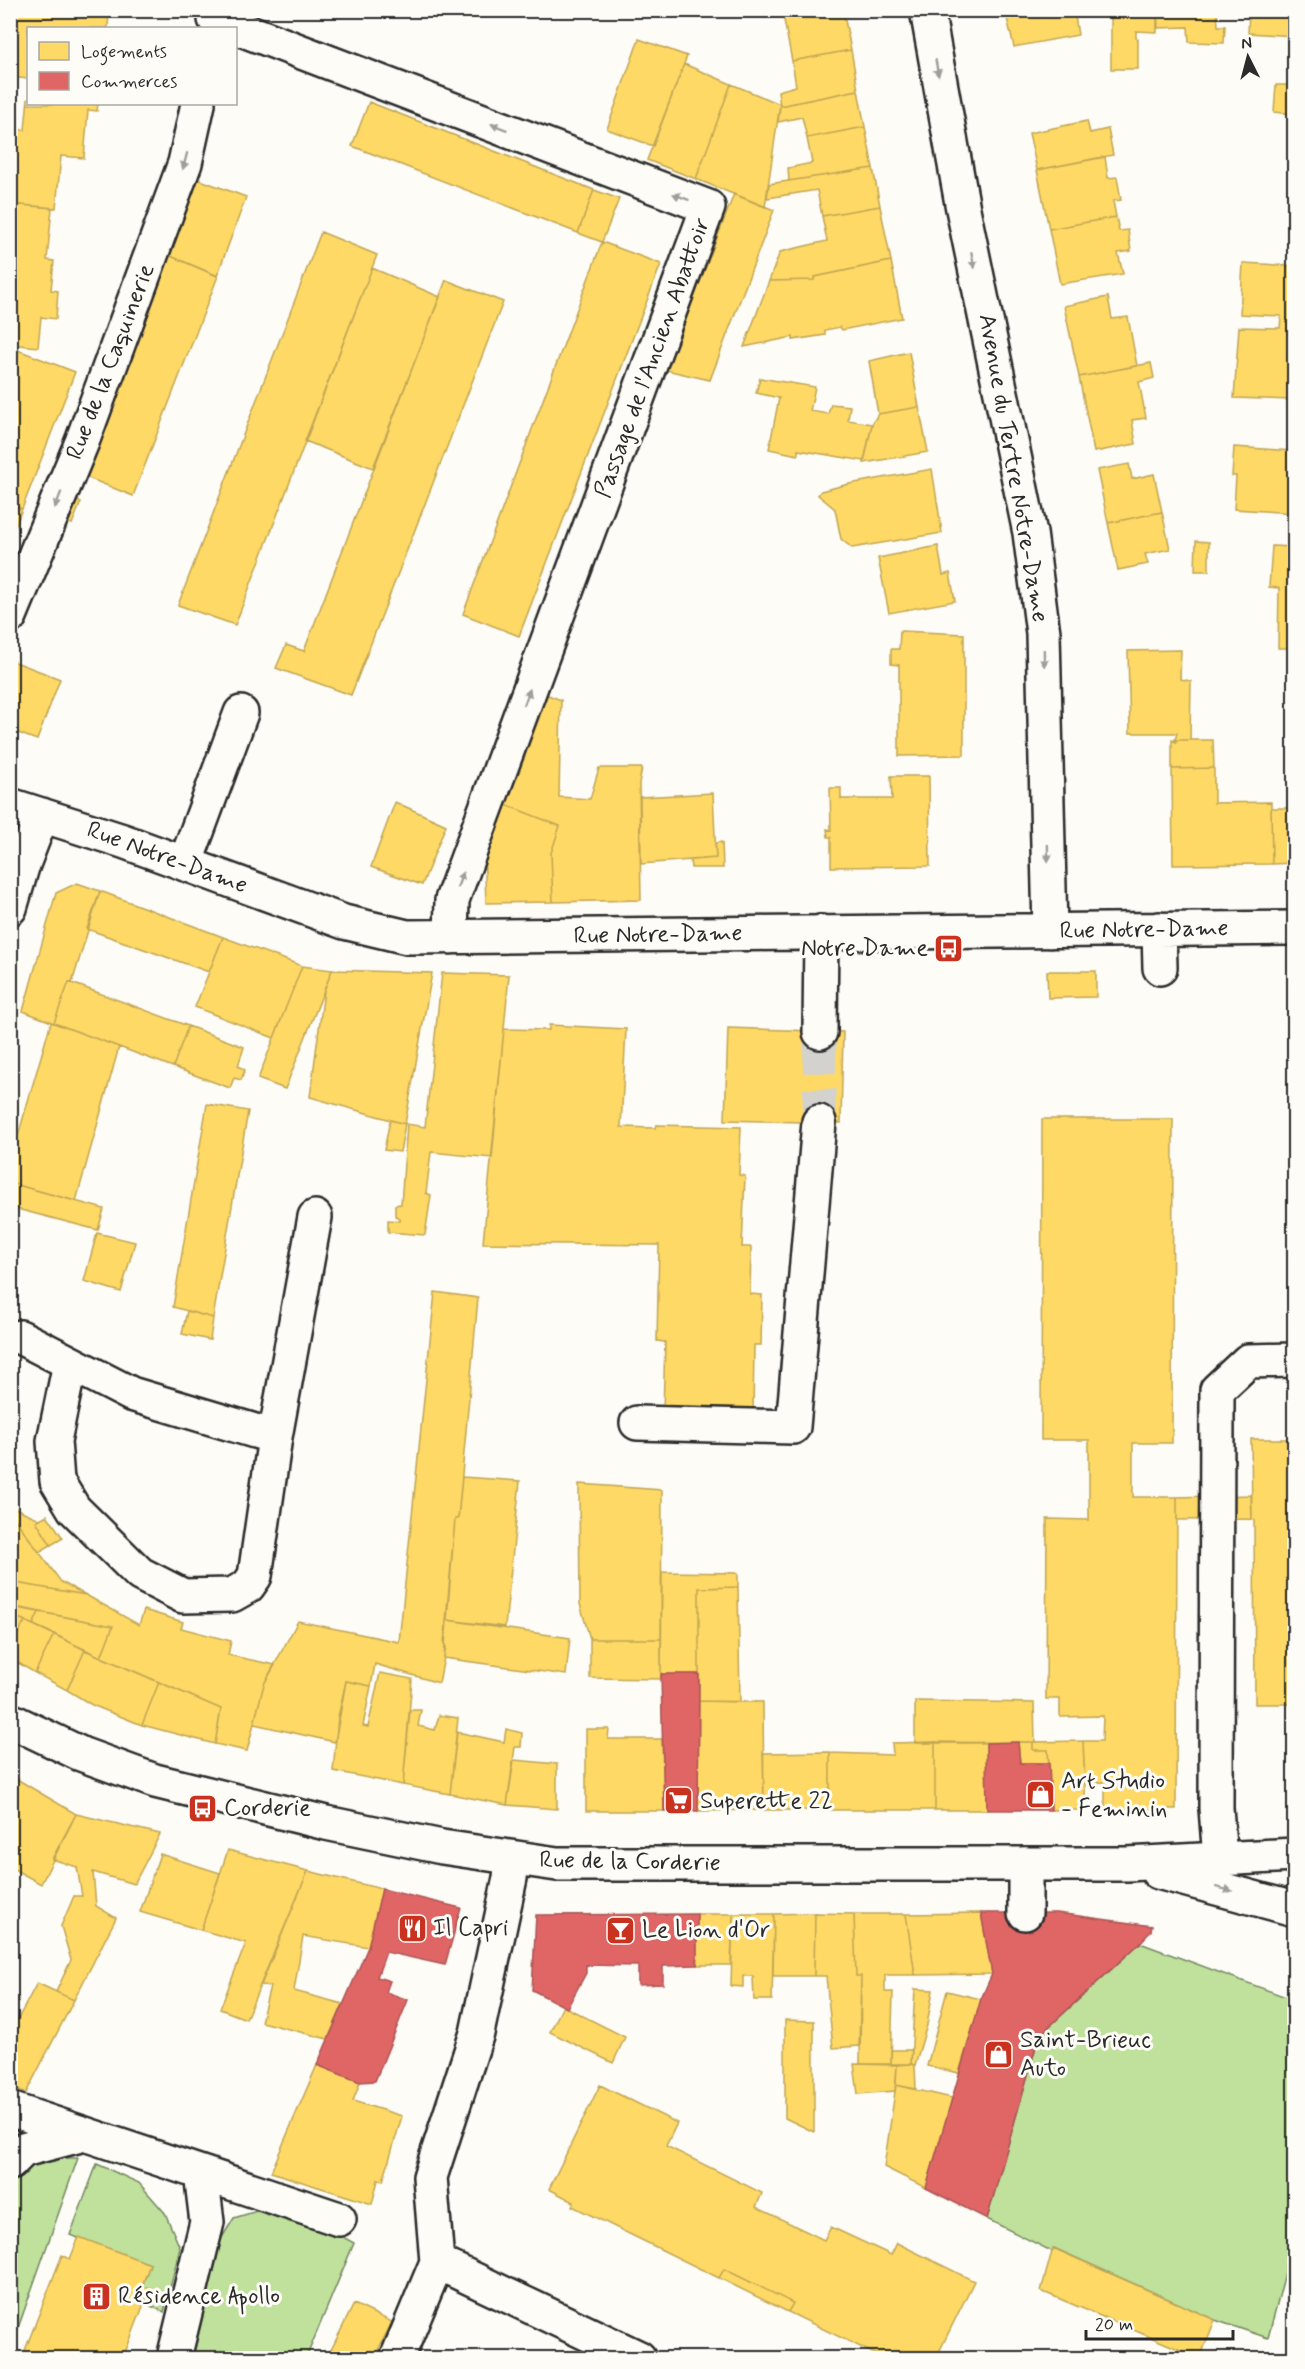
<svg xmlns="http://www.w3.org/2000/svg" width="1305" height="2369" font-family="Mynerve,sans-serif">
<rect width="100%" height="100%" fill="#fdfcf7"/>
<filter id="ink" filterUnits="userSpaceOnUse"><feTurbulence type="fractalNoise" baseFrequency=".0167" numOctaves="2"/><feDisplacementMap in="SourceGraphic" scale="12" xChannelSelector="R" yChannelSelector="G"/><feConvolveMatrix kernelMatrix="1 2 1 2 8 2 1 2 1" color-interpolation-filters="sRGB"/></filter>
<g filter="url(#ink)">
<path fill="#bfe19b" stroke="#758663" stroke-width="1.5" d="M1140,1943L1294,2000V2243H1293L1268,2338L1215,2320L1054,2248L1053,2252L987,2219L1039,2036Z
M36,2158H78L11,2348V2183Z
M97,2164L139,2183L165,2213L180,2248L164,2312L144,2303L142,2286L150,2264L70,2235Z
M267,2208L305,2216L354,2243L306,2358H186L215,2249L234,2218Z"/>
<path fill="#ffd966" stroke="#bfa554" stroke-width="1.5" d="M17,10H109L108,28H28V79L11,77Z
M782,10H843L851,50L792,61Z
M1013,10H1074L1078,35L1014,47L1006,14Z
M1111,10H1157V32L1136,31V38L1138,39V69H1111Z
M1157,10H1217L1218,26H1225L1224,43L1189,42L1188,27L1158,28Z
M1249,10H1294V36L1248,33Z
M639,39L687,56L653,146L607,129Z
M851,50L858,90L780,106L778,91L796,86L792,61Z
M684,64L731,84L696,179L647,160Z
M731,84L780,104L765,207L696,179Z
M1276,85H1294V156H1291L1293,114L1274,112Z
M858,90L865,127L807,138L802,117L778,122L780,106Z
M28,98V104H98L97,111L88,110L84,158L61,156L56,208L10,204V129L25,130Z
M369,102L594,190L578,233L352,146Z
M1087,121L1090,133L1108,129L1113,155L1037,170L1029,133Z
M865,127L873,168L789,181L788,168L812,163L807,138Z
M1291,156H1294V174H1290Z
M1105,157L1108,178L1117,177L1121,200L1113,201L1116,217L1049,229L1037,170Z
M873,168L880,206L822,216L817,190L767,198L769,184Z
M195,178L246,197L217,276L166,254Z
M594,190L619,199L602,242L578,233Z
M734,194L774,210L710,380L666,370Z
M10,204L52,208L47,260L54,261L51,290L58,291L56,319L41,317L38,347L10,344Z
M880,206L891,261L815,277L814,280L769,281L780,252L827,241L822,216Z
M1116,217L1119,231L1128,230L1131,251L1118,253L1123,274L1060,284L1049,229Z
M321,232L377,255L235,625L178,605Z
M602,242L661,264L519,636L463,614Z
M166,254L218,276L133,496L81,475Z
M891,261L902,318L842,330L840,327L825,330V335L793,340V337L744,347L769,281L814,280L815,277Z
M1243,263L1294,266V400L1234,398L1239,327L1280,328L1281,316L1240,314Z
M372,268L440,297L373,468L305,441Z
M446,280L503,302L351,695L276,668L286,645L304,651Z
M1108,297L1112,319L1128,317L1137,366L1079,377L1064,306Z
M10,347L75,372L22,509L10,504Z
M909,352L919,407L878,414L869,361Z
M1151,363L1154,378L1139,382L1146,418L1132,420L1136,444L1094,452L1079,377Z
M760,378L815,387L810,411L828,414L831,404L850,406L848,420L872,424L864,461L798,450V455L769,449L779,398L756,393Z
M919,407L928,452L864,463L872,424L878,414Z
M1234,447L1294,451V513L1234,509L1236,476H1232Z
M1129,464L1132,479L1154,474L1162,512L1108,523L1097,470Z
M932,469L942,533L852,548L841,539L835,509L818,495L821,491L849,484Z
M72,499L81,502L72,524L64,522Z
M10,504L22,509L10,540Z
M1162,512L1170,549L1145,554L1148,564L1118,570L1108,523Z
M1196,541L1209,542V571H1195Z
M938,546L943,575L950,573L955,601L889,613L878,558Z
M1272,546L1294,547V648H1278L1279,588L1269,587Z
M900,631L964,634V755L899,756V665L891,664V649H899Z
M1181,650L1180,679L1191,681L1190,740H1175L1177,733H1130L1128,651Z
M10,660L60,679L37,740L10,730Z
M543,693L561,700L559,797L590,799L599,768H642L639,783L641,900L553,902L551,853L560,826L501,803Z
M1172,740L1176,742L1175,740H1213L1214,768L1172,769Z
M1214,768V803L1271,802L1272,864L1173,865L1172,769Z
M891,776H929L930,866L831,867V837H828L827,829L831,830L830,788H841V799H892Z
M713,793L716,858L641,864L640,797Z
M395,802L446,825L422,885L371,867Z
M501,803L560,826L551,853L553,902L486,903L484,849Z
M1271,808H1294V863L1272,864Z
M722,842L723,868H691L690,860L716,858L715,843Z
M77,883L100,891L72,983L69,982L54,1023L23,1011L56,893Z
M100,891L223,937L209,972L87,929Z
M223,937L302,966L274,1038L195,1007Z
M302,966L332,970L285,1089L258,1079Z
M332,970L432,973L405,1124L310,1097L324,991Z
M1047,971H1096V997L1048,998Z
M442,973L509,975L492,1158L431,1152L426,1193L431,1195L425,1235L388,1232V1220L400,1221V1218L395,1216V1205L401,1204L407,1124L425,1127Z
M69,982L188,1026L173,1067L54,1023Z
M51,1022L119,1047L76,1201L10,1183V1163Z
M549,1025L626,1029L621,1127L655,1128L656,1125L741,1127L739,1175L745,1176L742,1247H751L750,1294L762,1295L761,1345H754L753,1415L663,1412L665,1342L657,1341L659,1245L483,1243L504,1029L549,1030Z
M188,1026L244,1047L238,1066L245,1070L241,1080L234,1078L230,1088L173,1067Z
M728,1028L843,1032L841,1123L725,1120Z
M207,1104L248,1111L213,1318L173,1307Z
M1042,1119H1173L1172,1443H1133V1497H1177L1176,1809H1105V1782L1085,1783L1083,1741H1102L1103,1716L1060,1717V1699H1046L1047,1519L1089,1520V1440H1041Z
M390,1120L405,1124L400,1152L384,1150Z
M10,1183L104,1209L98,1230L17,1209L10,1232Z
M97,1233L135,1242L121,1292L84,1281Z
M435,1292L478,1298L458,1519H455L444,1644L446,1647L439,1683L375,1664L371,1686L346,1681L335,1742L254,1724L264,1684L298,1621L399,1642Z
M187,1311L213,1318L210,1340L182,1334Z
M1251,1439H1294V1704H1255L1254,1520L1252,1519Z
M462,1477L520,1481L505,1627L447,1620L455,1519H458Z
M579,1484L662,1490L661,1639H590L580,1604Z
M1251,1495L1252,1519L1177,1520V1497Z
M10,1506L40,1519L36,1521L51,1545L39,1552L10,1512Z
M10,1512L61,1582L86,1595L10,1582Z
M47,1515L63,1538L51,1545L36,1521Z
M662,1572L738,1573V1587L699,1588V1674H661Z
M10,1582L86,1595L139,1625L144,1610L183,1622L181,1628L231,1641L228,1655L275,1665L264,1684L247,1751L215,1744L221,1709L101,1657L113,1626L10,1606Z
M738,1587L740,1702L699,1701V1588Z
M17,1608L39,1612L33,1625L13,1615Z
M39,1612L113,1626L101,1657L33,1625Z
M10,1614L25,1621L10,1648Z
M447,1620L570,1638L566,1675L444,1658Z
M25,1621L54,1634L35,1673L10,1658V1648Z
M54,1634L85,1650L67,1690L35,1673Z
M590,1639H661V1679L590,1678Z
M85,1650L159,1682L142,1725L92,1705L67,1690Z
M380,1673L412,1679L403,1785L333,1771L338,1717L346,1681L371,1686L363,1726L368,1727Z
M159,1682L221,1709L215,1744L142,1725Z
M699,1701L763,1702L764,1810L698,1811Z
M915,1701L1034,1703L1035,1742L915,1743Z
M410,1710H421L418,1726L435,1730L439,1715L458,1718L450,1794L403,1785Z
M506,1729L522,1733L521,1747H515L507,1805L450,1794L457,1732L504,1742Z
M586,1729H609L608,1739H662L664,1811H586Z
M1083,1741L1086,1810H1051L1048,1750H1033V1742Z
M935,1742L986,1743L987,1810H935Z
M935,1742V1810H830V1753L893,1755L892,1743Z
M1018,1742H1033V1750H1048L1049,1763H1020Z
M830,1752V1810H764L763,1753Z
M514,1760L557,1764V1809L507,1805Z
M10,1775L76,1814L41,1884L10,1867Z
M76,1814L160,1834L134,1884L93,1872L96,1906L116,1918L74,2000L56,1992L71,1960L61,1926L74,1896H82L77,1867L52,1859Z
M228,1850L308,1871L246,2019L220,2009L246,1943L201,1930Z
M160,1854L220,1873L201,1930L140,1912Z
M308,1871L382,1889L368,1947L303,1936L294,1991L343,2004L328,2039L261,2022L270,1986L261,1985Z
M815,1913L854,1914L856,1976H861L859,2046L833,2048L826,1976H814Z
M815,1913L814,1976H773L774,1914Z
M981,1913L992,1974L915,1975L906,1914Z
M697,1914H733L731,1965H697Z
M733,1914H774L772,2000H754L753,1976H743V1987L731,1986Z
M854,1914H906L915,1975H885V1992H893L891,2064H860L861,1976H856Z
M37,1983L74,2000L26,2093L10,2088V2034Z
M915,1989L933,1990L927,2025L915,2065L911,2064Z
M947,1991L981,1999L959,2073L927,2066Z
M563,2006L625,2037L613,2063L550,2032Z
M785,2020L814,2021V2132L785,2118Z
M891,2050H912L911,2064H891Z
M854,2064L897,2065L895,2091L858,2094Z
M911,2064L915,2065L916,2089L896,2085L897,2065Z
M317,2065L360,2082L353,2101L402,2116L383,2181L378,2180L372,2204L271,2172Z
M600,2085L677,2123L666,2146L762,2193L756,2207L824,2240L831,2227L891,2255L897,2243L974,2281L936,2358H883L788,2312L793,2303L724,2269L719,2278L572,2206L574,2202L549,2189Z
M896,2085L952,2098L926,2188L884,2167Z
M79,2237L150,2264L142,2286L150,2288L123,2358H22L62,2255L70,2259Z
M1053,2248L1215,2320L1200,2358L1041,2291Z
M724,2269L793,2303L788,2312L719,2278Z
M354,2304L392,2322L374,2358H327Z"/>
<path fill="#e06666" stroke="#aa5454" stroke-width="1.5" d="M661,1674H699L698,1811H664Z
M1018,1742L1020,1763H1049L1051,1810H987L986,1743Z
M382,1889L461,1908L445,1965L386,1952L377,1977L390,1981L386,1992L408,2000L375,2081L360,2082L317,2065L368,1947Z
M981,1913H1057L1152,1926L1151,1931L1140,1943L1039,2036L987,2219L926,2188L981,1999L992,1974Z
M697,1914V1965L663,1966V1984L638,1985V1966L586,1965V1973L567,2008L532,1990L536,1915Z"/>
<g fill="none" stroke-linecap="round" stroke-linejoin="round">
<path stroke="#d3d2ce" stroke-width="33" stroke-dasharray="33 16" stroke-linecap="butt" d="M819,1122L820,1032"/>
<defs>
<path id="minor" d="M927,10L963,209L1030,533L1043,633L1050,931
M215,19L708,207L452,900L451,937
M10,616L82,442L185,163L198,104
M10,805L123,841L344,922L407,937L1294,928
M185,864L241,713
M10,908L22,867L42,815
M1159,929L1160,968
M820,1032L821,932
M20,1337L131,1394L275,1437L315,1217
M70,1363L54,1441L57,1481L74,1509L140,1574L183,1596L232,1595L248,1586L255,1576L275,1437
M637,1423L793,1427L819,1122
M512,1858L510,1878L477,2033L430,2177L437,2262L639,2358
M1220,1859L1216,1808L1217,1390L1248,1361L1294,1360
M1025,1913V1864
M10,2109L339,2219
M10,2163L23,2150L84,2134
M174,2358L207,2222L201,2173
M397,2358L437,2262"/>
<path id="major" d="M10,1720L81,1754L155,1781L326,1823L442,1847L557,1864H1127L1294,1855
M1158,1872L1294,1909"/>
</defs>
<use href="#minor" stroke="#2b2b2b" stroke-width="38"/>
<use href="#major" stroke="#2b2b2b" stroke-width="38"/>
<use href="#minor" stroke="#fdfcf7" stroke-width="33"/>
<use href="#major" stroke="#fdfcf7" stroke-width="33"/>
</g>
<defs><path id="oneway-solid" d="M-6-.8H1V-3.2L6.5 0L1 3.2V.8H-6Z" transform="scale(1.5)"/></defs>
<g fill="#9e9e9b">
<use href="#oneway-solid" transform="translate(937 68) rotate(80)"/>
<use href="#oneway-solid" transform="translate(499 127) rotate(-159)"/>
<use href="#oneway-solid" transform="translate(185 161) rotate(105)"/>
<use href="#oneway-solid" transform="translate(681 197) rotate(-159)"/>
<use href="#oneway-solid" transform="translate(973 260) rotate(78)"/>
<use href="#oneway-solid" transform="translate(58 500) rotate(112)"/>
<use href="#oneway-solid" transform="translate(1044 658) rotate(89)"/>
<use href="#oneway-solid" transform="translate(527 697) rotate(-70)"/>
<use href="#oneway-solid" transform="translate(1048 853) rotate(89)"/>
<use href="#oneway-solid" transform="translate(460 880) rotate(-70)"/>
<use href="#oneway-solid" transform="translate(1224 1889) rotate(14)"/>
</g>
</g>
<defs>
<symbol id="bus-square" viewBox="-11 -11 22 22"><rect x="-9" y="-9" width="18" height="18" rx="4" fill="#c8321e" stroke="#fdfcf7"/><path d="M-5-6H5V4H4V6H2V4H-2V6H-4V4H-5ZM-3.5-4V0h7V-4ZM-3.5 1.2v1.5H-2V1.2ZM2 1.2v1.5H3.5V1.2Z" fill="#fff"/></symbol>
<symbol id="shop-square" viewBox="-11 -11 22 22"><rect x="-9" y="-9" width="18" height="18" rx="4" fill="#c8321e" stroke="#fdfcf7"/><path d="M-5-2.5h2.3a2.7 3.5 0 0 1 5.4 0H5L5.5 6h-11ZM-1.5-2.5h3a1.5 2.3 0 0 0-3 0Z" fill="#fff"/></symbol>
<symbol id="supermarket-square" viewBox="-11 -11 22 22"><rect x="-9" y="-9" width="18" height="18" rx="4" fill="#c8321e" stroke="#fdfcf7"/><path d="M-6-5.5h2.5l.6 2H6L4.5 2H-2.5L-4.4-4H-6ZM-1.5 3.2a1.3 1.3 0 1 0 .1 0ZM3 3.2a1.3 1.3 0 1 0 .1 0Z" fill="#fff"/></symbol>
<symbol id="restaurant-square" viewBox="-11 -11 22 22"><rect x="-9" y="-9" width="18" height="18" rx="4" fill="#c8321e" stroke="#fdfcf7"/><path d="M-5-6h1v4h1v-4h1v4h1v-4h1v5L-1.5 .5V6h-2V.5L-5-1ZM5-6V6H3V1.5H1.5Q1.5-4 5-6Z" fill="#fff"/></symbol>
<symbol id="bar-square" viewBox="-11 -11 22 22"><rect x="-9" y="-9" width="18" height="18" rx="4" fill="#c8321e" stroke="#fdfcf7"/><path d="M-6-5H6L.8 .8V4.5H3.5V6h-7V4.5H-.8V.8Z" fill="#fff"/></symbol>
<symbol id="building-square" viewBox="-11 -11 22 22"><rect x="-9" y="-9" width="18" height="18" rx="4" fill="#c8321e" stroke="#fdfcf7"/><path d="M-4-6H4V6H1V3H-1V6H-4ZM-2.5-4.3h1.7v1.8h-1.7ZM.8-4.3h1.7v1.8H.8ZM-2.5-1h1.7V.8h-1.7ZM.8-1h1.7V.8H.8Z" fill="#fff"/></symbol>
</defs>
<g fill-rule="evenodd">
<use href="#bus-square" x="932" y="932" width="33" height="33"/>
<use href="#shop-square" x="1024" y="1778" width="33" height="33"/>
<use href="#supermarket-square" x="662" y="1784" width="33" height="33"/>
<use href="#bus-square" x="186" y="1792" width="33" height="33"/>
<use href="#restaurant-square" x="396" y="1912" width="33" height="33"/>
<use href="#bar-square" x="604" y="1914" width="33" height="33"/>
<use href="#shop-square" x="982" y="2038" width="33" height="33"/>
<use href="#building-square" x="80" y="2280" width="33" height="33"/>
</g>
<g text-anchor="middle" dominant-baseline="central" stroke-width="6" stroke-linejoin="round" paint-order="stroke">
<g font-size="24" fill="#2b2b2b" stroke="#fdfcf7">
<text transform="translate(653 358) rotate(-70)">Passage de l'Ancien Abattoir</text>
<text transform="translate(111 362) rotate(-69)">Rue de la Caquinerie</text>
<text transform="translate(1013 468) rotate(80)">Avenue du Tertre Notre-Dame</text>
<text transform="translate(167 858) rotate(20)">Rue Notre-Dame</text>
<text transform="translate(1144 930) rotate(-1)">Rue Notre-Dame</text>
<text transform="translate(658 935) rotate(-1)">Rue Notre-Dame</text>
<text transform="translate(630 1862) rotate(1)">Rue de la Corderie</text>
</g>
<g font-size="24" fill="#2b2b2b" stroke="#fdfcf7" text-anchor="start">
<text x="928" y="948" text-anchor="end">Notre Dame</text>
<text x="1061" y="1781">Art Studio<tspan x="1061" dy="28">- Feminin</tspan></text>
<text x="700" y="1801">Superette 22</text>
<text x="224" y="1808">Corderie</text>
<text x="433" y="1928">Il Capri</text>
<text x="642" y="1930">Le Lion d'Or</text>
<text x="1020" y="2040">Saint-Brieuc<tspan x="1020" dy="28">Auto</tspan></text>
<text x="118" y="2296">Résidence Apollo</text>
</g>
</g>
<rect width="1305" height="2369" fill="none" stroke="#fdfcf7" stroke-width="36"/>
<rect x="18" y="18" width="1269" height="2333" fill="none" stroke="#2b2b2b" stroke-width="2" filter="url(#ink)"/>
<rect x="27" y="27" width="210" height="78" fill="#fdfcf7" stroke="#a9a8a5" stroke-width="1.5"/>
<rect x="39" y="42" width="30" height="18" fill="#ffd966" stroke="#a9a8a5" stroke-width="1.5"/>
<text x="81" y="57" font-size="18" fill="#2b2b2b">Logements</text>
<rect x="39" y="72" width="30" height="18" fill="#e06666" stroke="#a9a8a5" stroke-width="1.5"/>
<text x="81" y="87" font-size="18" fill="#2b2b2b">Commerces</text>
<g transform="translate(1248 57) rotate(354)" stroke="#fdfcf7" stroke-width="4.5" paint-order="stroke">
<path d="M0-4.5L10 22L0 15L-10 22Z" fill="#2b2b2b"/>
<text y="-9" font-size="16" font-weight="bold" text-anchor="middle" fill="#2b2b2b">N</text>
</g>
<path d="M1086 2330v9h147v-9" fill="none" stroke="#2b2b2b" stroke-width="3"/>
<text x="1095" y="2330" font-size="18" fill="#2b2b2b" stroke="#fdfcf7" stroke-width="4.5" paint-order="stroke">20 m</text>
</svg>
